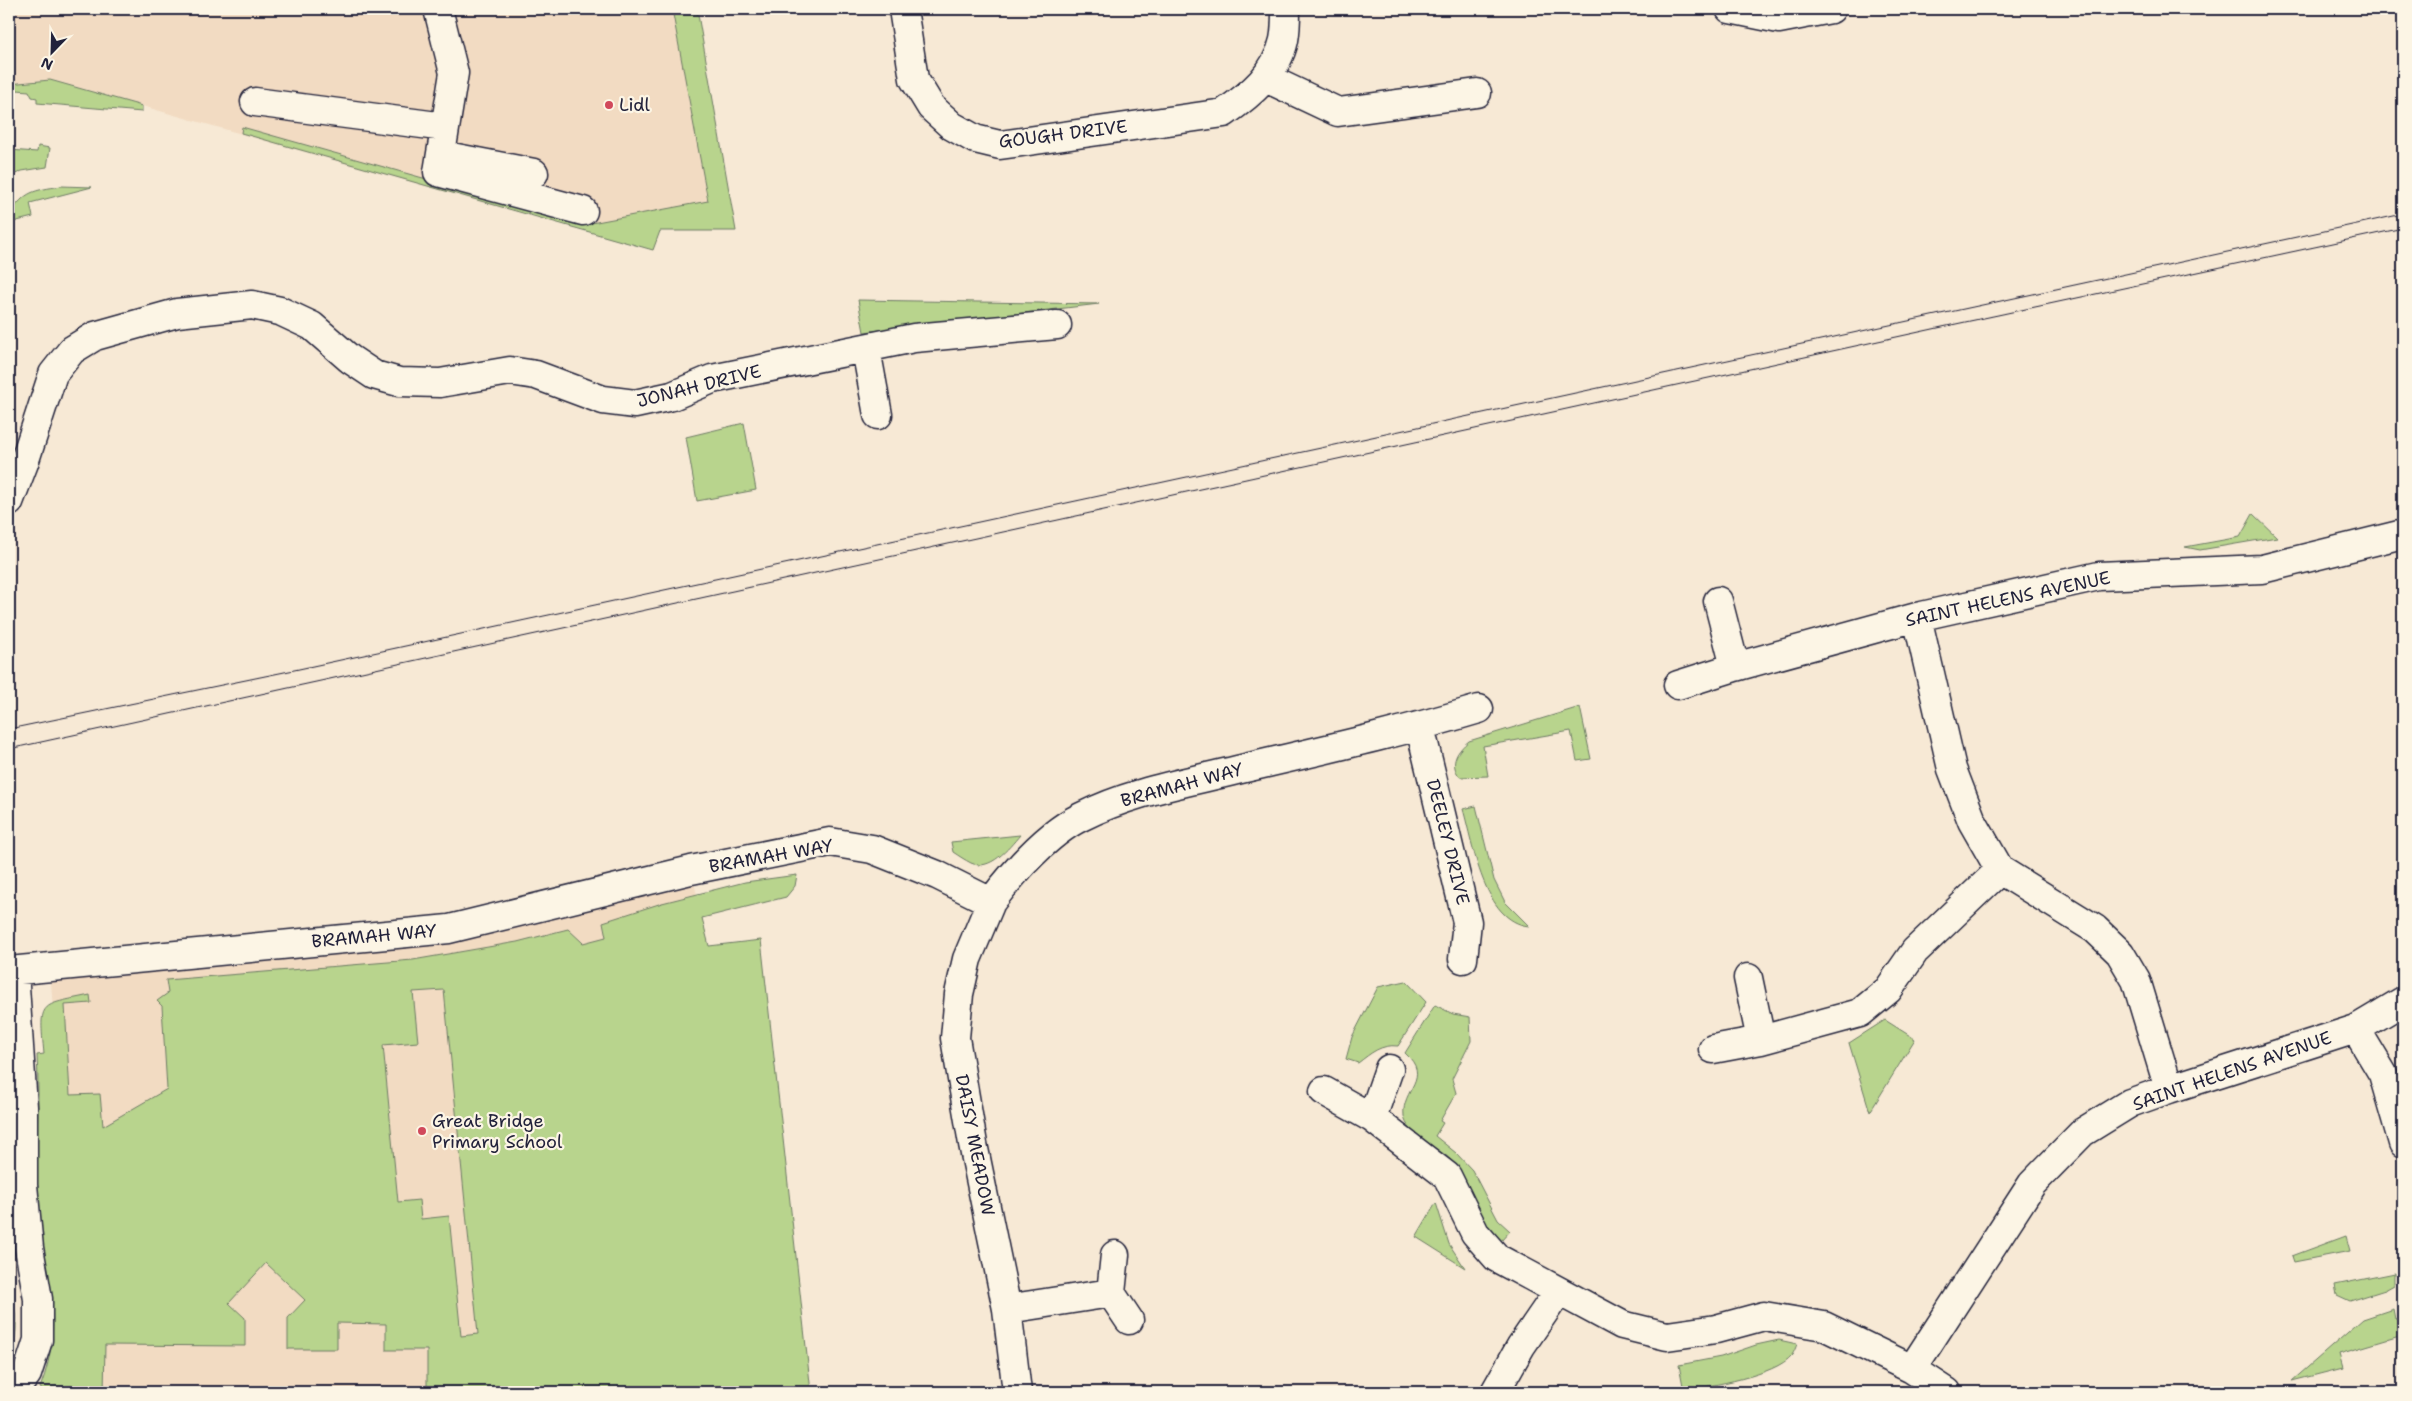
<svg xmlns="http://www.w3.org/2000/svg" width="2412" height="1401" font-family="'Shantell Sans',sans-serif">
  <style>
    .built { fill: #f2dbc2 }
    .green { fill: #b8d48d; stroke: #6d7b64; fill-rule: evenodd }
    .lines { fill: none; stroke-linecap: round; stroke-linejoin: round }
    .minor-casing { stroke: #22223b; stroke-width: 31 }
    .minor { stroke: #fcf5e5; stroke-width: 28 }
    .tram { stroke: #22223b; stroke-width: 1 }
    .poi-dot { fill: #d1495b; stroke: #fcf5e5; stroke-width: 2 }
    .labels { text-anchor: middle; stroke-width: 4.5; stroke-linejoin: round; paint-order: stroke }
    .poi-label { font-size: 18px; fill: #22223b; stroke: #fcf5e5; text-anchor: start }
    .street-label { font-size: 18px; fill: #22223b; stroke: #fcf5e5 }
  </style>
  <rect width="100%" height="100%" fill="#f7e9d5"/>
  <filter id="ink" filterUnits="userSpaceOnUse"><feTurbulence type="fractalNoise" baseFrequency=".02" numOctaves="2"/><feDisplacementMap in="SourceGraphic" scale="10" xChannelSelector="R" yChannelSelector="G"/><feConvolveMatrix kernelMatrix="1 2 1 2 8 2 1 2 1" color-interpolation-filters="sRGB"/></filter>
  <g filter="url(#ink)">
    <path class="built" d="M9,9H697L736,231H660L653,250L50,80L9,84Z
      M691,870L709,946L761,940L811,1392H77L75,1327L50,967L449,929Z"/>
    <path class="green" d="M672,9H697L736,231H660L653,250L241,133L242,127L586,224L708,201Z
      M50,80L142,106V112L37,103V98L32,97L29,91L17,90L14,95L9,94V84Z
      M38,146L50,148L47,167L22,171L9,177V150L37,152Z
      M61,186L92,187L30,203L33,217L9,223V215C26,190 33,191 61,186Z
      M858,300L1099,304L864,332Z
      M744,423L756,490L697,501L686,437Z
      M2253,514L2277,537L2200,550L2185,547L2240,537Z
      M1580,707L1591,759L1577,761L1571,731L1483,746L1488,776L1460,777C1448,763 1458,750 1469,741Z
      M1476,806L1494,880L1505,902L1529,926C1484,922 1473,844 1463,809Z
      M1020,835C1009,848 990,872 971,863C965,860 959,856 953,852L951,842Z
      M797,875L795,886L786,897L702,918L709,946L761,940L811,1392H427V1350H386V1324L337,1323V1349H288V1318L305,1300L266,1263L229,1303L245,1318V1346L105,1345L104,1392H47L40,1388C69,1313 40,1272 37,1200C35,1151 40,1104 37,1055L44,1054C39,1000 39,1006 90,995L91,1003L65,1005L70,1095L100,1094L103,1126L167,1089L162,1006L157,1001L168,993L166,980L413,960L517,942L568,929L583,943L606,937L603,922L662,903L745,882ZM444,990L478,1334L461,1336L449,1216L421,1219L419,1200L398,1202L383,1045L418,1042L413,992Z
      M1406,981L1426,1002L1398,1046C1381,1044 1371,1053 1358,1063L1346,1059L1352,1037L1378,987Z
      M1435,1005L1453,1014L1470,1017L1471,1041L1452,1079L1456,1093L1440,1121L1443,1123L1435,1136L1456,1153L1472,1170L1498,1220L1510,1231L1501,1241C1496,1236 1490,1230 1486,1224C1473,1202 1469,1179 1451,1160C1439,1148 1406,1134 1404,1116C1401,1089 1433,1078 1405,1053Z
      M1885,1020L1915,1039L1870,1112L1849,1043Z
      M1436,1203L1449,1244L1465,1268L1416,1237Z
      M2346,1236L2350,1251L2294,1262L2292,1256Z
      M2394,1273V1285L2385,1290L2350,1301L2337,1295L2335,1285Z
      M13,1303C18,1322 17,1338 9,1356V1310Z
      M2393,1309L2395,1319L2403,1317V1335L2339,1354L2343,1368L2292,1381L2363,1319Z
      M1779,1340L1797,1344C1796,1347 1794,1352 1792,1355C1775,1376 1711,1385 1684,1391L1679,1365L1721,1357L1756,1345Z"/>
    <g class="lines">
      <g class="minor-casing">
        <path id="minor" d="M438,9L454,73L438,172L583,211
          M903,9L914,79L931,107L952,126L975,139L1000,145L1224,113C1250,95 1277,73 1284,40C1286,30 1286,19 1286,9
          M1730,9L1779,19L1831,9
          M1266,78L1338,112L1477,93
          M255,102L445,127
          M441,155L534,173
          M866,349L878,415
          M9,502L24,463L53,374L72,350L95,336L177,313L252,305L280,311L312,326L350,359L374,375L399,382L440,383L510,371L536,375L603,400L635,404L672,396L712,379L914,338L1057,325
          M1718,601L1735,667
          M1917,617L1952,769L1972,821L2000,870L2095,929L2120,953L2136,980L2169,1089
          M1678,685L1735,667L1917,617L2099,576L2262,569L2403,534
          M1420,727L1467,922L1463,959
          M991,902L967,959L959,994L955,1038L973,1144L1007,1309L1017,1392
          M9,971L449,929L691,870L830,842L872,849L937,875L991,902C1013,873 1048,833 1081,817C1130,792 1184,783 1237,770C1318,751 1399,733 1479,709
          M1748,978L1761,1040
          M2356,1029L2383,1074L2403,1143
          M1713,1049L1761,1040L1860,1013L1888,990L1915,951L2000,870
          M1389,1069L1372,1118L1447,1176L1475,1233L1497,1258L1622,1325L1667,1336L1716,1329L1764,1316L1824,1326L1912,1369L1947,1392
          M1324,1091L1372,1118
          M1111,1293L1115,1255
          M1007,1309L1111,1293L1129,1320
          M1912,1369L2032,1184L2083,1132L2130,1103L2169,1089L2356,1029L2403,1001
          M13,1392L27,1374L38,1340V1299L29,1248L23,1185V1107L14,971
          M1495,1392L1521,1346L1558,1292"/>
      </g>
      <use href="#minor" class="minor"/>
      <path class="tram" d="M9,729L299,669L2403,214
        M9,749L1956,324L2403,228"/>
    </g>
  </g>
  <g class="poi-dot">
    <circle cx="609" cy="105" r="5"/>
    <circle cx="422" cy="1131" r="5"/>
  </g>
  <g class="labels">
    <g class="poi-label">
      <text x="619" y="111">Lidl</text>
      <text x="432" y="1127">Great Bridge<tspan x="432" dy="21">Primary School</tspan></text>
    </g>
    <g class="street-label">
      <text transform="translate(1063 134) rotate(-7)" y="6">GOUGH DRIVE</text>
      <text transform="translate(699 386) rotate(-14)" y="6">JONAH DRIVE</text>
      <text transform="translate(2008 599) rotate(-12)" y="6">SAINT HELENS AVENUE</text>
      <text transform="translate(1182 785) rotate(-15)" y="6">BRAMAH WAY</text>
      <text transform="translate(1448 842) rotate(76)" y="6">DEELEY DRIVE</text>
      <text transform="translate(771 856) rotate(-10)" y="6">BRAMAH WAY</text>
      <text transform="translate(374 936) rotate(-5)" y="6">BRAMAH WAY</text>
      <text transform="translate(2232 1071) rotate(-19)" y="6">SAINT HELENS AVENUE</text>
      <text transform="translate(975 1145) rotate(79)" y="6">DAISY MEADOW</text>
    </g>
  </g>
  <rect width="2412" height="1401" fill="none" stroke="#fcf5e5" stroke-width="30"/>
  <rect x="15" y="15" width="2382" height="1371" fill="none" stroke="#22223b" stroke-width="2" filter="url(#ink)"/>
  <g transform="translate(52 52) rotate(203)" stroke="#fcf5e5" stroke-width="4" paint-order="stroke">
  <path d="M0-4L9 19L0 12L-9 19Z" fill="#22223b"/>
  <text y="-8" font-size="14" font-weight="bold" text-anchor="middle" fill="#22223b">N</text>
  </g>
</svg>
